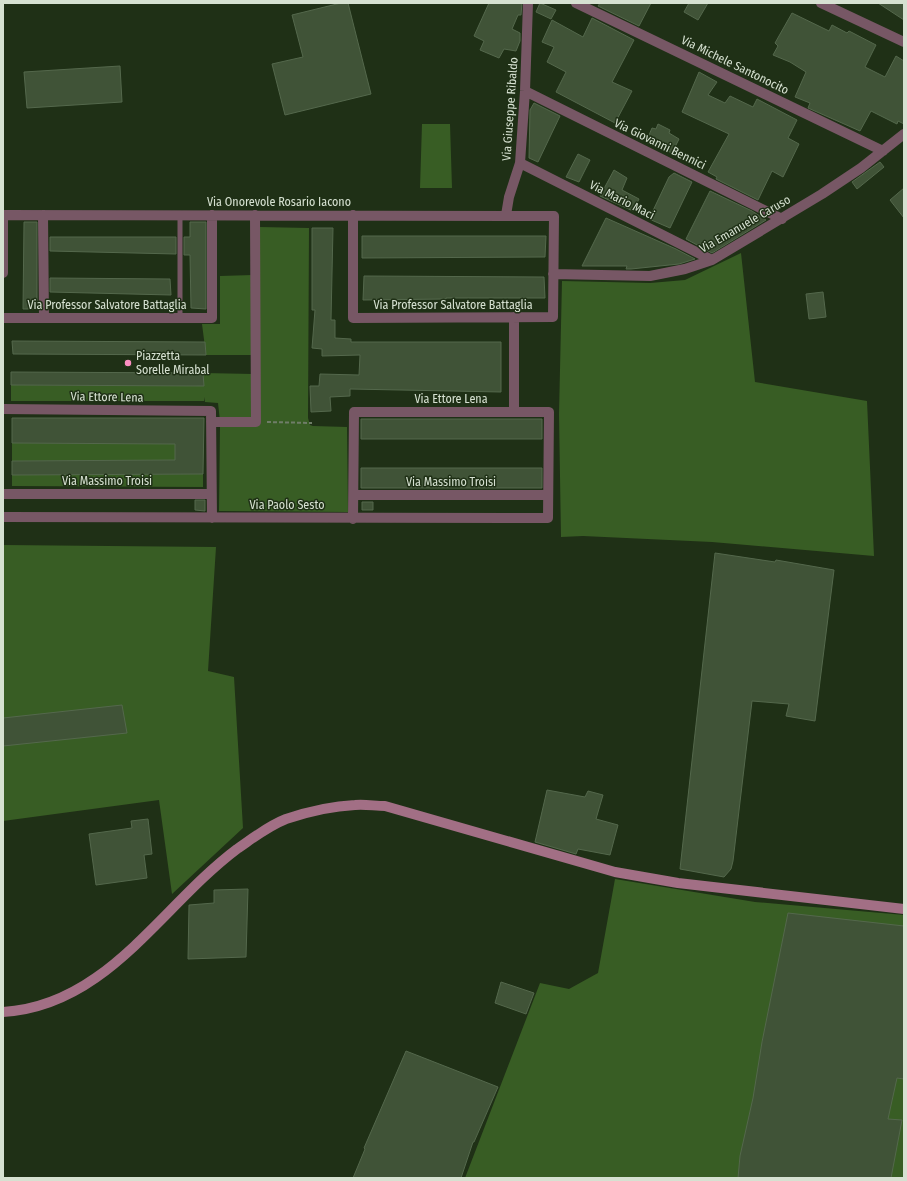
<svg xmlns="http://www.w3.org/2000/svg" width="907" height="1181" font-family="'Fira Sans Condensed',sans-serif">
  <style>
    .green { fill: #385d24 }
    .building { fill: #405337; stroke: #54684c }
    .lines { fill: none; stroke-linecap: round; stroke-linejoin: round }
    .path { stroke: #6f7d68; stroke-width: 2; stroke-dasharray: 4 2; stroke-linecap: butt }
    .lane { stroke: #775765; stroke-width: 5 }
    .street { stroke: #775765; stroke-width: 10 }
    .secondary { stroke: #a26f85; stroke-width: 10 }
    .poi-dot { fill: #fc8fc2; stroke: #1f3016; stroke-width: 1.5 }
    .labels { text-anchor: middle; stroke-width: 3; stroke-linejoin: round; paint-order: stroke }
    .street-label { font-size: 12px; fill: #d6e1d1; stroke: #1f3016 }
    .poi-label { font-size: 12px; fill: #d6e1d1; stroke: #1f3016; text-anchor: start }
  </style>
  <rect width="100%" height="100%" fill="#1f3016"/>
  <path class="green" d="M422,124H450L452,188H420Z
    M259,227L309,228L308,418L310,425L313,426L347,427L348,512L219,511L220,427L256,424Z
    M741,253L755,382L867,401L874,556L712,542L583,536L561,537L559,414L562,281L650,283L685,280Z
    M253,275V355H206L202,324H220V276Z
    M203,373L253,374V420L220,421L218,403L205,402L204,397V401H11V385L204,386Z
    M12,443L204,444L203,460L12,461Z
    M203,474V487L12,486V475Z
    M3,545L216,547L208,671L234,677L243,828L172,894L159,800L3,821Z
    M615,879L755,902L904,915V1178H465L540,983L569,989L598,973Z"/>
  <path class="building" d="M341,3H348L371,94L285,115L272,64L303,57L292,15Z
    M489,3H522L521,15H518L512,29L520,33V41L516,51L504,49L499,58L480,50L484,41L474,36Z
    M540,3L556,10L551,19L536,12Z
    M600,3H651L639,26L598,6Z
    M689,3H708L698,20L684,12Z
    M878,3H904V20Z
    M792,13L829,31L832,25L847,33L849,31L876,45L865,67L885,77L896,56L904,61V124L898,121L897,124L871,111L860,131L808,108L810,103L795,97L806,72L790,62L773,55L778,46L775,43Z
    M592,18L634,40L612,82L632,91L615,123L556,92L566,72L547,62L554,47L542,42L552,20L583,37Z
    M120,66L122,102L27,108L24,72Z
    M699,72L717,82L708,95L725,103L730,96L753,107L757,99L797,120L788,138L799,144L783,177L772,171L758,200L716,179L717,177L708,172L729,134L682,112Z
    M534,103L560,116L538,162L529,158L530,110Z
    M658,124L670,130L669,133L679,139L672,153L646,142L652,128L656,129Z
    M578,154L590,160L579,182L566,177Z
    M880,162L884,167L857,189L852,182Z
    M614,170L627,178L622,190L639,199L633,211L600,196Z
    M674,173L692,182L670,228L649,219L669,177Z
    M904,188V218L890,200Z
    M710,191L752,211L766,220L712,253L686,239Z
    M606,218L676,249L695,259L679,264L631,269H626L627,266H582Z
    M24,222H37V309H23Z
    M190,222H206V309L191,308L190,255H184V237H190Z
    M312,228H333L331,320H335V338L351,339V342H501V392L350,389V396L330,397L331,411L311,412L310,386H319L320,374L359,375L360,355L322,356V349L312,348L315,310H312Z
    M362,236H546L545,257L362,258Z
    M50,237H176V254L50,251Z
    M364,276L544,277L545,298H446V299L363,300Z
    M50,278L170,279L171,295L50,292Z
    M823,292L826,317L809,319L806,294Z
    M12,341L205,342L206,355L13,354Z
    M11,372L203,373L204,386L11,385Z
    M12,418H204L203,474L12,475V461L175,460V444L12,443Z
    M361,419H542V439H361Z
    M361,468H542V488H361Z
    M195,500H205V511L195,510Z
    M362,502H373V510H362Z
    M715,553L775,562L776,560L834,570L815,721L786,716L789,704L752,701L733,861L731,869L724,877L680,869Z
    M122,705L127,733L3,746V718Z
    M547,790L585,797L588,791L603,795L596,819L618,825L610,855L578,849L576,854L535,842Z
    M148,819L152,854L144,855L147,878L96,885L89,834L132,828L131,821Z
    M248,889L246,957L188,959L189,905L214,903V890Z
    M788,913L904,926V1079L897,1078L888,1119L902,1120L891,1178H738L740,1156L753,1098L762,1042Z
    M501,982L534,993L526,1014L495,1003Z
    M406,1051L498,1087L474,1142H473L461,1178H353L365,1149L364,1148Z"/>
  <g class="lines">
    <path class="path" d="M267,422L312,423"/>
    <path class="lane" d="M180,318V215"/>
    <path class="street" d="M576,3L883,151
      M821,3L904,42
      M525,91L782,219
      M520,163L712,260
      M43,215L44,318
      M506,215L509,197L520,163L525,91L528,3
      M3,273V215L554,216L553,317L353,318V215
      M553,274L650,276L685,269L712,260L822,194L861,168L904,134
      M3,318H212V215
      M3,409L211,411L212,518
      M514,412V317
      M211,422H256L255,215
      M3,494H211
      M354,495H548
      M3,517L548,518L549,412H354L353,519"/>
    <path class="secondary" d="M3,1012C107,1006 161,906 237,849C253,838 268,826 286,819C307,812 333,806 355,805C365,804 375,806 385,806L615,872L678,883L904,909"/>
  </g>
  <circle class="poi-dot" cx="128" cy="363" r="4"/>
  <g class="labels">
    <g class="street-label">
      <text transform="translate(735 65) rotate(26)" y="4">Via Michele Santonocito</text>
      <text transform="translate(510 109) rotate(-86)" y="4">Via Giuseppe Ribaldo</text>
      <text transform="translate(660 144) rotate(26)" y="4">Via Giovanni Bennici</text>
      <text transform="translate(622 200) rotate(27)" y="4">Via Mario Maci</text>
      <text x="279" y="206">Via Onorevole Rosario Iacono</text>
      <text transform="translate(745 224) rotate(-30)" y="4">Via Emanuele Caruso</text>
      <text x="107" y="309">Via Professor Salvatore Battaglia</text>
      <text x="453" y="309">Via Professor Salvatore Battaglia</text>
      <text transform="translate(107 397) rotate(1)" y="4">Via Ettore Lena</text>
      <text x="451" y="403">Via Ettore Lena</text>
      <text x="107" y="485">Via Massimo Troisi</text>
      <text x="451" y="486">Via Massimo Troisi</text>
      <text x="287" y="509">Via Paolo Sesto</text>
    </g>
    <g class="poi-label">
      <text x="136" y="360">Piazzetta<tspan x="136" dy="14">Sorelle Mirabal</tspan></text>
    </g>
  </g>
  <rect width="907" height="1181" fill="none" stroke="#d6e1d1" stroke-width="8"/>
</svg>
